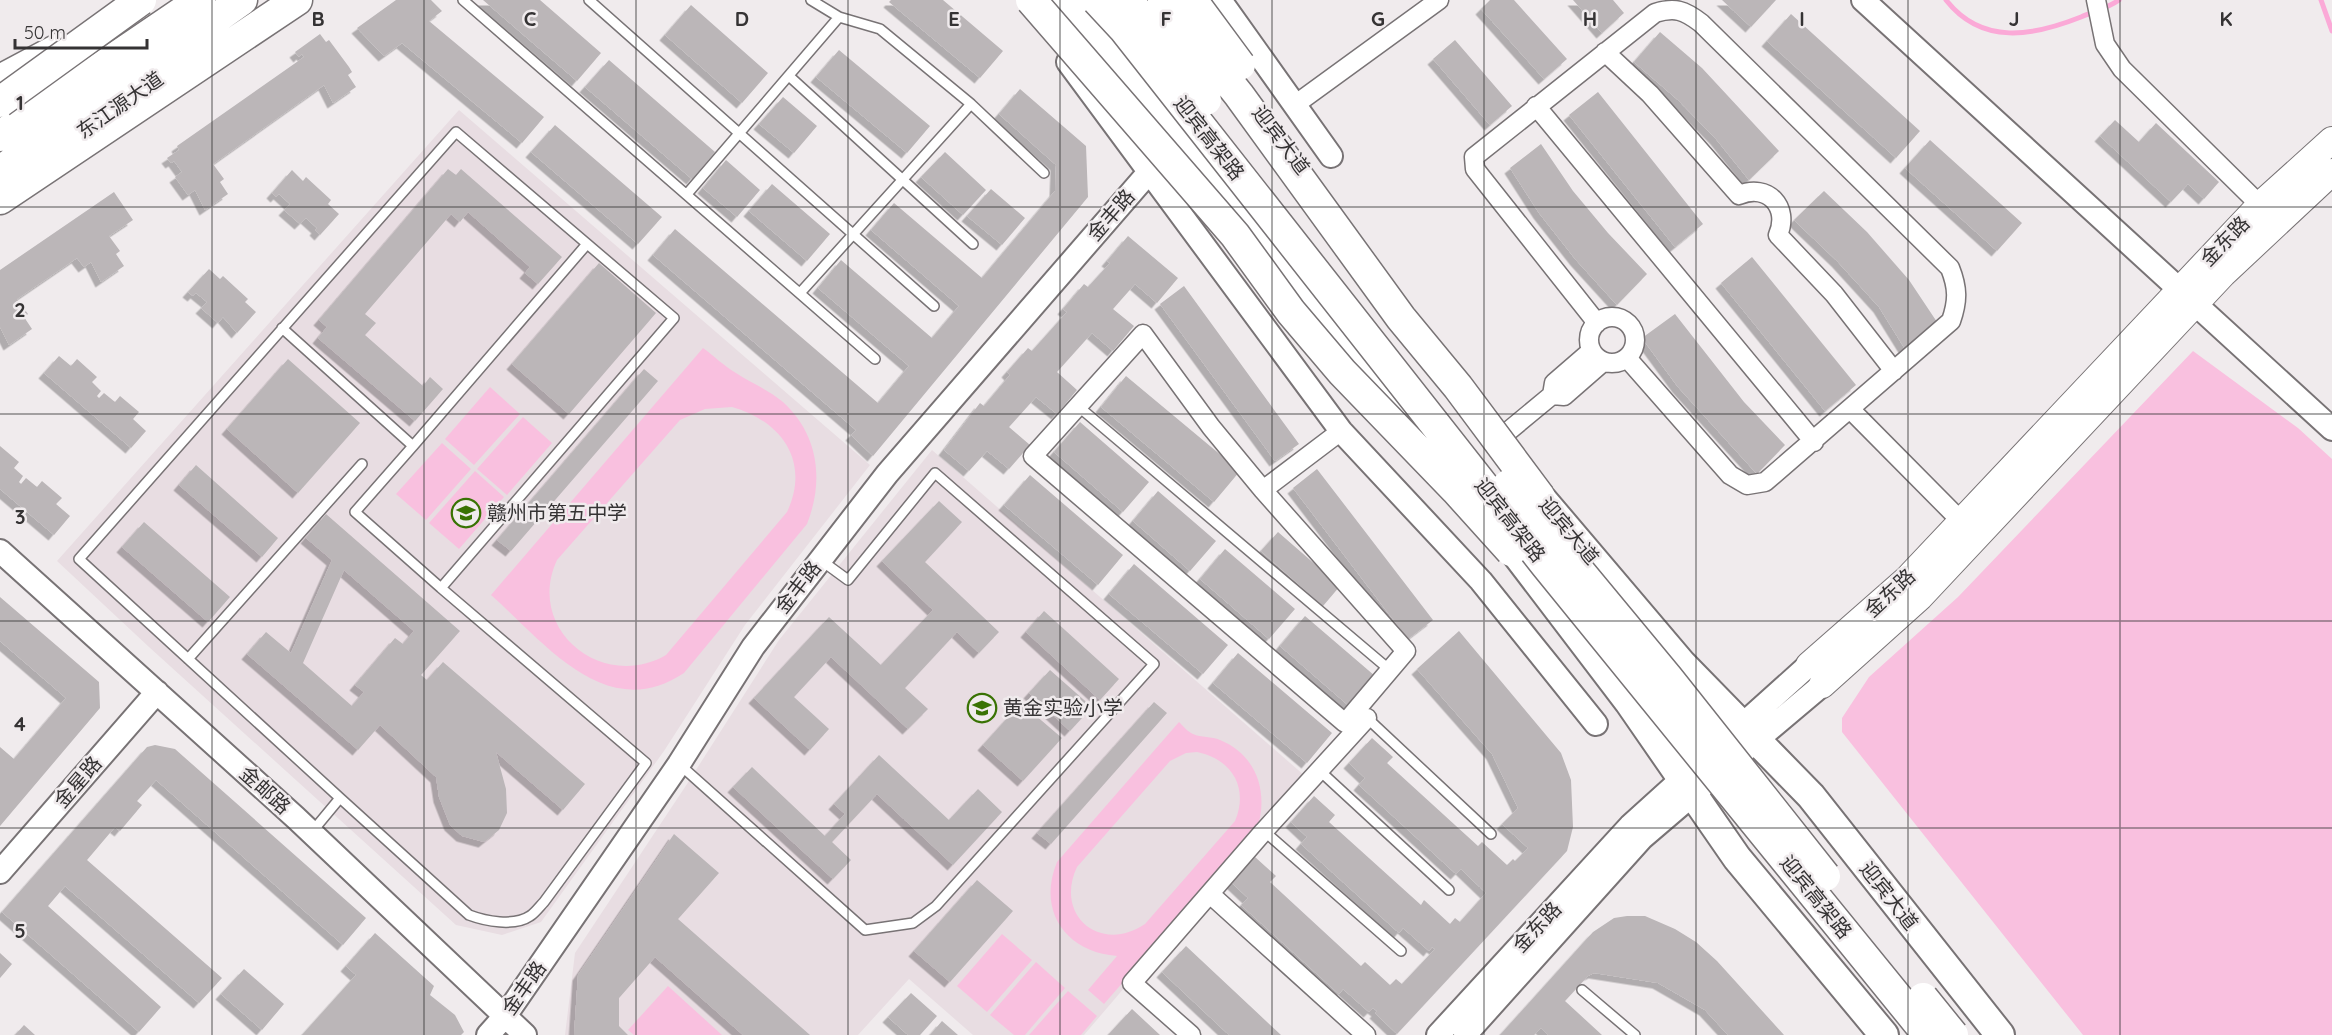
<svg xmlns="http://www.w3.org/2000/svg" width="2332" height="1035" font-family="Quicksand,'Noto Sans SC',sans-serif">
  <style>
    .built { fill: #e8dde2 }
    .green { fill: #f9c0df; fill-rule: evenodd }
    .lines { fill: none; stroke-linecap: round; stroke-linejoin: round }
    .stream { stroke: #fba9d7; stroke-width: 5 }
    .building { fill: #bbb6b8; fill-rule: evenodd; filter: url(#shadow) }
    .service-casing { stroke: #787375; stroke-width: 12 }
    .minor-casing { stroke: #787375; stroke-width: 21 }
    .tertiary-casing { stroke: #787375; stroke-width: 26 }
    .secondary-casing { stroke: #787375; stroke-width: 28 }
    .primary-casing { stroke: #787375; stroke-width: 32 }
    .trunk-casing { stroke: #787375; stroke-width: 33 }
    .service { stroke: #fff; stroke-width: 9 }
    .minor { stroke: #fff; stroke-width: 18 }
    .tertiary { stroke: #fff; stroke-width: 22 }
    .secondary { stroke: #fff; stroke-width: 26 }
    .primary { stroke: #fff; stroke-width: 28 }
    .trunk { stroke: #fff; stroke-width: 30 }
    .trunk-bridge-casing { stroke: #787375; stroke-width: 33; stroke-linecap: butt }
    .trunk-bridge { stroke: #fff; stroke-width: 30 }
    .grid { fill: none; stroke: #353334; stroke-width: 1.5; stroke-opacity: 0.55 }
    .labels { text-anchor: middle; stroke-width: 5; stroke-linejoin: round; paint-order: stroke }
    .street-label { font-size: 20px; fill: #353334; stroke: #f0ebed }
    .poi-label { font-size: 20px; fill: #353334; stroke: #f0ebed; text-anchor: start }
    .grid-label { font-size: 20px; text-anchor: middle; font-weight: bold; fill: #353334; stroke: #f0ebed; stroke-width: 5; stroke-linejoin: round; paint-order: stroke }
  </style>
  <defs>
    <filter id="shadow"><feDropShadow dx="-5.5" dy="5.5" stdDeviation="0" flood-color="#0004"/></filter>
  </defs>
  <rect width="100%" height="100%" fill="#f0ebed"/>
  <path class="built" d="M459,110L870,465L745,625L664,751L541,922L502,935L456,925L149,647L57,561Z
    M932,450L1305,776L1084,1035H973L909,979L858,1035H565L575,953L687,784L779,640Z"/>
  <path class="green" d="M703,348C714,356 724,366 736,373C751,383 769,390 783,402C819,435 824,481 807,524L684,673C606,725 545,643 491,595ZM732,407C781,421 811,461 787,512L666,655C602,692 525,629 557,560L680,420L705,409Z
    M2193,351L2298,428L2332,459V1035H2083L1842,732V718L1869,677L1958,597Z
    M490,387L520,414L474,465L445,439Z
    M523,417L552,443L507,495L477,469Z
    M442,443L471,469L426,520L396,494Z
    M475,471L504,497L459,549L429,523Z
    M1179,722C1183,726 1188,732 1193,734C1201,738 1212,736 1220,740C1257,755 1269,793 1257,829L1104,1004L1088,990L1117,956C1065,952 1037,910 1057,862ZM1197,752C1232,759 1249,788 1235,821L1145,924C1101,954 1054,916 1077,867L1170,761L1186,753Z
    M1002,934L1032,960L987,1012L957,986Z
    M1036,962L1065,988L1025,1035H1014L990,1015Z
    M668,986L722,1035H634L628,1030Z
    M1068,991L1097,1016L1081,1035H1029Z"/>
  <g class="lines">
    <path class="stream" d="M1946,0C1982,46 2033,36 2081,17C2093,12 2108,8 2119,0
      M2321,0L2332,31"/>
  </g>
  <path class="building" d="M396,0H431L442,11L429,21L544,117L522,143L402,43L384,56L357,28Z
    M483,0H540L601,53L577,81Z
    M891,0H943L1003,51L980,78L889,2Z
    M1490,0H1514L1567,59L1544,79L1481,9Z
    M1573,0H1613L1624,13L1602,33Z
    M1722,0H1776L1751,27Z
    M691,5L768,73L742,103L665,35Z
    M1791,14L1920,131L1896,158L1767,41Z
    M1660,32L1702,68L1779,151L1749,180L1716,139L1678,100L1634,62Z
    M320,34L326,42L329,40L349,67L352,72L348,75L356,87L333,103L324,85L213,164L224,179L220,182L228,194L205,210L195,190L188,195L175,177L182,172L174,161L171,163L167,158L179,150L177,146L304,57L302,54L299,57L295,52Z
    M1455,40L1512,106L1490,125L1433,59Z
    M839,50L930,126L907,153L816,77Z
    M609,60L715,152L692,179L585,87Z
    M1020,89L1086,146L1088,197L873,456L851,435L856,430L653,255L675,229L878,403L909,366L818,288L841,260L932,338L959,306L871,230L894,203L982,278L1055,191L1056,165L999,114Z
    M1598,92L1703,224L1675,247L1569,115Z
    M783,97L817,126L794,153L759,124Z
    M2115,120L2139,142L2156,123L2219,182L2204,199L2188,184L2171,202L2100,136Z
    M555,125L662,217L638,244L531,152Z
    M1930,140L2022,223L1997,251L1905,168Z
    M1541,144L1573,191L1608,233L1647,274L1617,305L1576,260L1539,213L1510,168Z
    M945,152L986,190L963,215L921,177Z
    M726,160L760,190L737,217L703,188Z
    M448,169L456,175L461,169L562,257L538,284L525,273L530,267L468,212L460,222L451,214L365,314L376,323L365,335L423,386L430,377L443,389L415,421L318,338L327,327L319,320Z
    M292,170L303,181L306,177L331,200L328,204L339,214L320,235L315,230L317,228L306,218L300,224L284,210L290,204L279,194L276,197L272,193Z
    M772,184L830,234L807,261L749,211Z
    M991,189L1025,218L1002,245L967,216Z
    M1824,191L1867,232L1909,280L1937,322L1905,349L1879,307L1837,261L1794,220Z
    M114,192L133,220L109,236L120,251L116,254L124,266L101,282L91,262L84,267L77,258L17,299L28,314L24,317L32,329L9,345L0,327V270Z
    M1128,236L1178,278L1157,303L1135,284L1113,309L1134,326L1113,351L1092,333L1057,372L1077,390L1057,414L1036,397L1009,427L1030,445L1009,469L987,451L969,471L944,450L980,403L984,406L1010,375L1007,372L1028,348L1032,351L1067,312L1063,309L1084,284L1088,287L1110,263L1107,261Z
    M1752,257L1856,385L1825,411L1721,283Z
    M599,263L656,313L569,414L512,364Z
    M209,269L220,279L223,276L248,299L245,302L256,312L237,333L223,317L218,323L201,308L207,302L196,293L193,296L188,292Z
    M1184,286L1299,444L1275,461L1160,304Z
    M1675,314L1744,402L1785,445L1757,474L1678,387L1642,338Z
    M59,356L71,366L77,359L97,377L92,382L101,391L97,396L99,398L104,393L115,402L120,396L139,412L133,419L146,431L131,448L44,373Z
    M288,359L360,423L298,493L227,429Z
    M644,369L658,381L511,551L497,540Z
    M1126,376L1240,471L1214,502L1101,407Z
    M1080,422L1149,482L1123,512L1054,452Z
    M0,446L19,462L14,468L23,476L19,482L21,484L26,478L37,487L42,481L62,498L56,504L70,516L54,535L0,489Z
    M196,465L278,538L262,557L179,485Z
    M1317,469L1433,620L1408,639L1293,488Z
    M1030,475L1123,555L1098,585L1004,505Z
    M1158,491L1216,541L1190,571L1133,521Z
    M939,501L962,522L925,562L999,632L979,653L957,632L905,688L928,709L908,729L831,657L794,697L829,729L810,750L754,698L829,617L881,665L933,610L882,561Z
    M326,514L460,631L421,675L427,680L443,662L585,784L563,810L496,752L506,789L507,813L499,830L484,842L462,836L450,825L439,797L436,777L380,725L358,750L247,654L266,632L291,653L332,560L306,538ZM344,570L414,631L403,644L395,638L355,685L364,692L352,706L303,663Z
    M144,522L230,597L208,622L122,547Z
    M1278,532L1340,586L1323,606L1261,551Z
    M1225,549L1295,609L1269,639L1200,579Z
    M1134,564L1228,645L1203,674L1109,594Z
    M0,597L99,682L100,708L0,826V747L14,759L66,698L0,641Z
    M1044,611L1119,679L1100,700L1026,632Z
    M1305,616L1375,676L1349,706L1280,646Z
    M1459,631L1561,753L1571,780L1573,827L1567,851L1397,1034L1375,1013L1377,1011L1373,1008L1369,1012L1343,989L1339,994L1241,905L1248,898L1231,882L1255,857L1276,876L1270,882L1361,966L1365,962L1390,985L1396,979L1402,984L1435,949L1432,947L1429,951L1403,928L1399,933L1301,844L1307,837L1291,822L1314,796L1335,815L1329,822L1421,905L1424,900L1450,924L1455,918L1460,922L1486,893L1461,869L1456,874L1359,785L1365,778L1349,763L1372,738L1393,757L1387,763L1478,846L1482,842L1507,865L1513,859L1515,861L1528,848L1502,824L1518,808L1492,754L1417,669Z
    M1238,653L1332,733L1307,763L1213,683Z
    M1050,670L1092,707L1070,731L1029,693Z
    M1154,702L1167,713L1051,844L1037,833Z
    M1021,703L1062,738L1023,781L983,745Z
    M155,745L175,749L366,918L343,945L156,780L137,801L142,805L120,831L115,827L87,860L222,978L199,1003L65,886L48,906L161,1007L139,1032L2,912L147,747Z
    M879,755L949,820L978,789L1002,812L953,865L877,794L832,842L851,860L833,879L733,787L752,767L825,836L845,814L834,804Z
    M674,834L719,873L678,919L810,1035H743L655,957L619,998V1026L628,1035H574L578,975Z
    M977,880L1013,911L950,982L914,951Z
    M1627,916H1645L1675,929L1696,942L1717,961L1784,1035H1728L1705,1010L1658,983L1594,973L1588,976L1565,1001L1602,1035H1548L1541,1028L1534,1035H1500L1593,932L1614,918Z
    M375,933L434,986L430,995L455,1015L464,1032L461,1035H302L356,975L346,966Z
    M1186,946L1281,1035H1229L1162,972Z
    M0,953L12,964L0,978Z
    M244,969L284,1004L262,1030L221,994Z
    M911,993L937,1016L920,1035H908L888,1017Z
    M1132,1009L1160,1035H1108Z
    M942,1021L958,1035H930Z
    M24,1025L35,1035H15Z"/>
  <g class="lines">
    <g class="service-casing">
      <path id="service" d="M463,0L875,359
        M589,0L934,306
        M811,0L839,17L880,29L971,104L1044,173
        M789,76L973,244
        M687,194L839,17
        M800,293L971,104
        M282,328L413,446L587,244
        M1079,407L1391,671
        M413,446L355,512L441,588
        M188,659L362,464
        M1367,718L1491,834
        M679,764L865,930L913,923L936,906L1154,664L935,473L848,580L822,561
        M1320,771L1449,890
        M1264,831L1401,951
        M311,833L340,798L79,559L456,132L674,318L441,588L646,763L544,902C540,906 535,913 530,916C514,927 485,921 469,915L340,798
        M1582,990L1635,1035"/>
    </g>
    <g class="minor-casing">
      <path id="minor" d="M2096,0L2105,44L2122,69L2260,205
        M1605,52L1650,94L1739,195C1768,183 1790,207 1778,235L1834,294L1894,371
        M1296,104L1439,0
        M1536,106L1814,442
        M1589 340a23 23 0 1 1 46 0a23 23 0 1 1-46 0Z
        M1597,323L1475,169L1474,157L1655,13C1675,7 1684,10 1701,23L1950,268C1958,288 1958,301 1951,321L1765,482L1747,485L1730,475L1627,358
        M1143,334L1211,427L1263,490L1406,651L1345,723L1033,456Z
        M1552,395L1554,383L1591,351
        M1850,409L1961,521
        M1494,443L1552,395L1564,396L1603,362
        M1263,490L1341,431
        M1210,894L1366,1035
        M1191,1035L1132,983L1264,831L1367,718"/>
    </g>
    <g class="tertiary-casing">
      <path id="tertiary" d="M1220,0L1331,156
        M1863,0L2332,429
        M1068,62L1341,431L1481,581L1596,724
        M0,551L296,818L525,1035
        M1730,736L1809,665
        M1745,750L1822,685
        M0,872L157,692
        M488,1035L505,1016L679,764L753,647L887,474L1150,171
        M1438,1035L1630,826L1694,768
        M1465,1035L1642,838L1704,785"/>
    </g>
    <g class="secondary-casing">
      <path id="secondary" d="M1809,665L1907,579L2260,205L2332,140
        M1822,685L1920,597L2223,274L2332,172"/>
    </g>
    <g class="primary-casing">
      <path id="primary" d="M1066,0L1219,194L1423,438
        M1524,478L1682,664L1811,796L2000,1035
        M1498,530L1629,702L1737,858L1884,1035"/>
    </g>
    <g class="trunk-casing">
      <path id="trunk" d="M0,80L60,48
        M0,136L200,0
        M0,171L242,0
        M0,199L297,0"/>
    </g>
    <use href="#service" class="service"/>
    <use href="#minor" class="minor"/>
    <use href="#tertiary" class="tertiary"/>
    <use href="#secondary" class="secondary"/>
    <use href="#primary" class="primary"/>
    <use href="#trunk" class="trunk"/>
    <g class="trunk-bridge-casing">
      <path id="trunk-bridge" d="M1031,0L1235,235L1291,312L1342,372L1456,490L1511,551
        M1097,0L1124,29L1545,564L1928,1035
        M1128,0L1206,100
        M1163,0L1239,95L1401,318L1458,387L1540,497
        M1192,0L1240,65
        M0,102L141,0
        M1508,485L1668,678L1825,876
        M1923,998L1953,1035"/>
    </g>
    <use href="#trunk-bridge" class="trunk-bridge"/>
  </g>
  <path class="grid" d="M212,0V1035M424,0V1035M636,0V1035M848,0V1035M1060,0V1035M1272,0V1035M1484,0V1035M1696,0V1035M1908,0V1035M2120,0V1035M0,207H2332M0,414H2332M0,621H2332M0,828H2332"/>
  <defs>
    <g id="school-ring" transform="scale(1.5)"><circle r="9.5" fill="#f0ebed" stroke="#397304" stroke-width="1.5"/><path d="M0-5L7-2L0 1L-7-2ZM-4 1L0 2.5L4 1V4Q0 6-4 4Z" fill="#397304"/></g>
  </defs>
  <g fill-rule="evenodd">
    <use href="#school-ring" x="466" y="513"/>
    <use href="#school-ring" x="982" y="708"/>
  </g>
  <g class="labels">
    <g class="street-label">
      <text transform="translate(120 105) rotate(-35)" y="7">东江源大道</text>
      <text transform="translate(1209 138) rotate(52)" y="7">迎宾高架路</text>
      <text transform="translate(1281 140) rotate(53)" y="7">迎宾大道</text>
      <text transform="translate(1111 215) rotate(-49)" y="7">金丰路</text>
      <text transform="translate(2225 241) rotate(-46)" y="7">金东路</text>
      <text transform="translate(1510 520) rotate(52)" y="7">迎宾高架路</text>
      <text transform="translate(1569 531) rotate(50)" y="7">迎宾大道</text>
      <text transform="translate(798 587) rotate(-52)" y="7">金丰路</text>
      <text transform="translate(1890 593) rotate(-43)" y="7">金东路</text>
      <text transform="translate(78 782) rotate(-49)" y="7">金星路</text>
      <text transform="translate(265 790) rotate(42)" y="7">金邮路</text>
      <text transform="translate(1889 896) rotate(52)" y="7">迎宾大道</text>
      <text transform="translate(1816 897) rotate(51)" y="7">迎宾高架路</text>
      <text transform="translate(1537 927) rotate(-47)" y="7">金东路</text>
      <text transform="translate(524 988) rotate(-55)" y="7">金丰路</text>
    </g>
    <g class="poi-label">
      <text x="487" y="520">赣州市第五中学</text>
      <text x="1003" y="715">黄金实验小学</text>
    </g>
  </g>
  <g class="grid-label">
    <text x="318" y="26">B</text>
    <text x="530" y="26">C</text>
    <text x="742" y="26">D</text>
    <text x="954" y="26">E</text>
    <text x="1166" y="26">F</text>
    <text x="1378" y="26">G</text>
    <text x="1590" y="26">H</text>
    <text x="1802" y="26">I</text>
    <text x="2014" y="26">J</text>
    <text x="2226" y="26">K</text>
    <text x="20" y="110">1</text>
    <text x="20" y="317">2</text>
    <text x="20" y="524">3</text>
    <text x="20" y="731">4</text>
    <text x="20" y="938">5</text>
  </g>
  <path d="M15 39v9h132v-9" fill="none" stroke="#353334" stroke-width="3"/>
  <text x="24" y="39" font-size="18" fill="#353334" stroke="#f0ebed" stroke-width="4.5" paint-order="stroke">50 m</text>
</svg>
